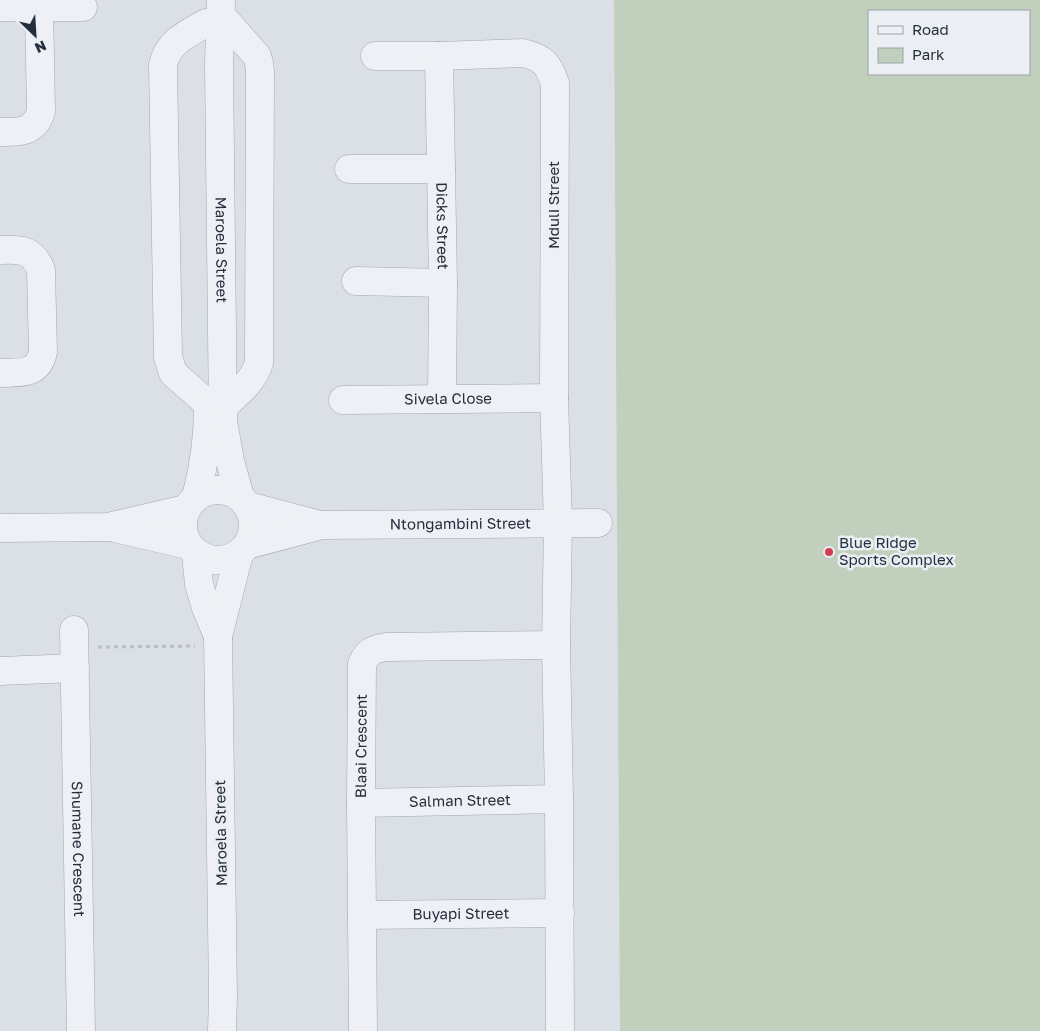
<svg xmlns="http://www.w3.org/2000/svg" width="1040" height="1031" font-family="'Golos Text',sans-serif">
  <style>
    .green { fill: #c1d0bc; fill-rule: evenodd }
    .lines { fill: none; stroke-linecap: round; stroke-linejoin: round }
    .minor-casing { stroke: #a1a7b0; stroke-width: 29 }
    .path { stroke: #babec5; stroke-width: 3; stroke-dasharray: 4 4; stroke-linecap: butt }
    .minor { stroke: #eef0f5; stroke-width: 28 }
    .poi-dot { fill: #d03c52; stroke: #ebeff4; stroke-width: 2 }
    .labels { text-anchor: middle; stroke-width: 5; stroke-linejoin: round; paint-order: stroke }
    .street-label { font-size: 15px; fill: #252e3c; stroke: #ebeff4 }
    .poi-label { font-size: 15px; fill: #252e3c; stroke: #ebeff4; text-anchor: start }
  </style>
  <rect width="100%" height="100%" fill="#dbe0e6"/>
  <path class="green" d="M614,0H1040V1031H620ZM869,11H1029V74H869Z"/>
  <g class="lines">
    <g class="minor-casing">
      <g id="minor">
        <path id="s1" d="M221,0L219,64L223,421L230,461L240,497"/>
        <path d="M0,7H39L41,111C35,133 19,132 0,132"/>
        <path d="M39,7H83"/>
        <path d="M220,14L257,56L259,63L260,72L259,363C253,382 237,394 223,407"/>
        <path d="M206,23C188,33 167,43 163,65L168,357L173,373L208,404"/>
        <path d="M375,56H439L523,53C544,58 548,64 555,83L554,398L558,523L556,645L559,799L560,1031"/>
        <path id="s2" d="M439,56L443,283L442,398"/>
        <path d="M349,169H441"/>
        <path d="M0,250C20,249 33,249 41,270L43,352C38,376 19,372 0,373"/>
        <path d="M356,281L443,283"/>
        <path id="s3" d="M343,400L554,398"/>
        <circle cx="218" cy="525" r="35"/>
        <path d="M196,497C204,467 208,437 208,407"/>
        <path d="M248,506L320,525"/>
        <path d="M0,528L108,527L186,509"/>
        <path d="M115,528L188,545"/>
        <path id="s4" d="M247,545L322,525L598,523"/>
        <path d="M196,554L199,584L206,608L218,636"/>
        <path id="s5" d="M74,630L81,1031"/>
        <path d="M0,671L75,668"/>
        <path id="s6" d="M361,803L559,799"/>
        <path id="s7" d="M362,915L560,913"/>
        <path d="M222,1031L223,996L218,636L239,554"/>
        <path id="s8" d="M363,1031L361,803L362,664C367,652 373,649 386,647L556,645"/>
      </g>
    </g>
    <path class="path" d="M98,647L195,646"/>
    <use href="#minor" class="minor"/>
  </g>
  <circle class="poi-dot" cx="829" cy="552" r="5"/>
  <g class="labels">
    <g class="street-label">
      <text transform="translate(554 205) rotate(-90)" y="5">Mduli Street</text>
      <text dy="5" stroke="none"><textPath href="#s2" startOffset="170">Dicks Street</textPath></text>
      <text dy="5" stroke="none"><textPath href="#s1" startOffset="250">Maroela Street</textPath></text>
      <text dy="5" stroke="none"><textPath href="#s3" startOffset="105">Sivela Close</textPath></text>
      <text dy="5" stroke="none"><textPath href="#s4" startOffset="216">Ntongambini Street</textPath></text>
      <text dy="5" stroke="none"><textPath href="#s8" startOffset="285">Blaai Crescent</textPath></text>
      <text dy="5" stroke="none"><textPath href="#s6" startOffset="99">Salman Street</textPath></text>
      <text transform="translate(221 833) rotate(-91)" y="5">Maroela Street</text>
      <text dy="5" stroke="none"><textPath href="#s5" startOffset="219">Shumane Crescent</textPath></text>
      <text dy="5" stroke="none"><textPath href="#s7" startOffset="99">Buyapi Street</textPath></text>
    </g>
    <g class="poi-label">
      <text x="839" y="548">Blue Ridge<tspan x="839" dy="17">Sports Complex</tspan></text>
    </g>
  </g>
  <rect x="868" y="10" width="162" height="65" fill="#ebeff4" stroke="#9ca2aa"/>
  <rect x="878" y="26" width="25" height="8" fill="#eef0f5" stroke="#9ca2aa"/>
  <text x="912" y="35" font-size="15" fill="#252e3c">Road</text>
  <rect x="878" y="48" width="25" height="15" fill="#c1d0bc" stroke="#9ca2aa"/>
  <text x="912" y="60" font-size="15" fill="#252e3c">Park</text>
  <g transform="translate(35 35) rotate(155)" stroke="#ebeff4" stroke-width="4" paint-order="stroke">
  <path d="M0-4L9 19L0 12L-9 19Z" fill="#252e3c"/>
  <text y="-8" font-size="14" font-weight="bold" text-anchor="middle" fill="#252e3c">N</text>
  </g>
</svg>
